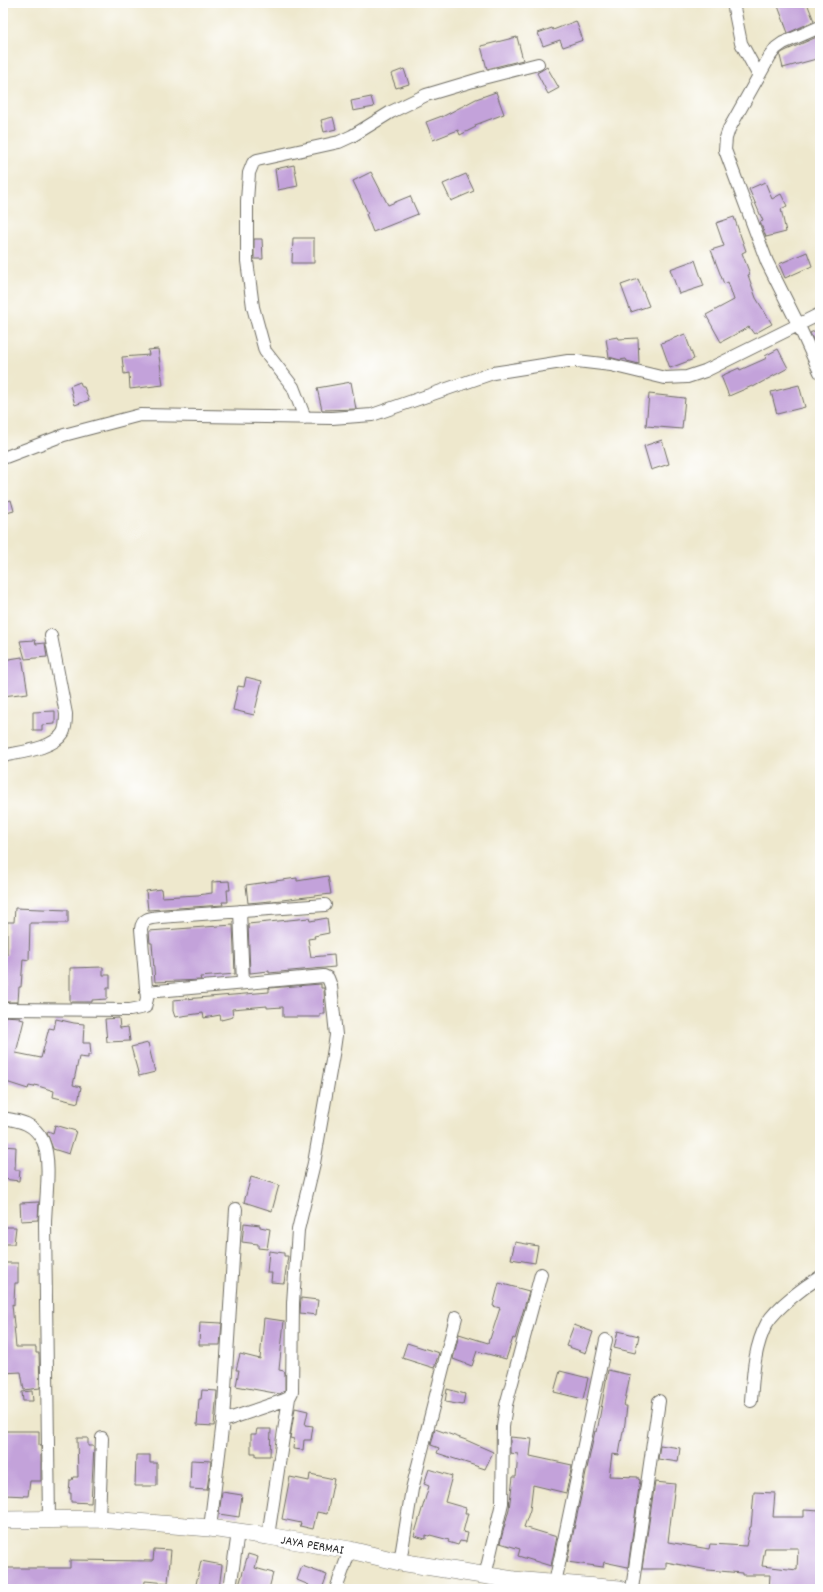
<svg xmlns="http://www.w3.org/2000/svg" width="823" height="1592" font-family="Dekko,sans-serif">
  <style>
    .building { fill: #c3a2da; fill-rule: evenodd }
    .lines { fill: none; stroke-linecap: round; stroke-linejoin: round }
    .street-casing { stroke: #6f6d64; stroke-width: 14 }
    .secondary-casing { stroke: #6f6d64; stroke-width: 18 }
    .street { stroke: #fff; stroke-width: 12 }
    .secondary { stroke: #fff; stroke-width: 17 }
    .labels { text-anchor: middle; stroke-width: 3; stroke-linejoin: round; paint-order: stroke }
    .street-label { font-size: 13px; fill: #2b2b2b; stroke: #fff }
  </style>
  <rect width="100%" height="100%" fill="#fff"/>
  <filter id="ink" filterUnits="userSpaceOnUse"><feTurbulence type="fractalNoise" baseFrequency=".025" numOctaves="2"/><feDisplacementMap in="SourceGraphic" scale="8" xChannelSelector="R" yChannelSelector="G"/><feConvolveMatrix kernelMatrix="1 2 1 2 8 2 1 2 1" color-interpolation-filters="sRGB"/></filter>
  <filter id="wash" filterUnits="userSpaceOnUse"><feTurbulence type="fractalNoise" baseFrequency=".012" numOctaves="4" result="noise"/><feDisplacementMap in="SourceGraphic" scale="16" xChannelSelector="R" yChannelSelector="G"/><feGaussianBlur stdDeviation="0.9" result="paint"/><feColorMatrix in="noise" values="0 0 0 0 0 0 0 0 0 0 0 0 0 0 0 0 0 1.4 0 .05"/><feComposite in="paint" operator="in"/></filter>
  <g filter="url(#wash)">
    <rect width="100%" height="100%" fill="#eee8cd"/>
    <g id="blocks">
      <path class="building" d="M785,3H807L814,21L788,33L778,6Z
        M576,21L583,40L563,47L560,40L543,46L538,33L552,28L553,30Z
        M819,36L820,58L783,68L780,56L781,53L787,50Z
        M517,37L523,60L487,69L481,46Z
        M547,67L559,88L548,94L537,73Z
        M404,69L409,84L396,88L391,74Z
        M496,92L504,114L475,125L476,127L460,135L458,130L433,140L426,122L442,116V117L476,99Z
        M371,97L374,107L353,111L351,101Z
        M333,117L336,129L324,132L321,120Z
        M294,165L298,186L278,190L275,169Z
        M371,172L388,205L410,196L418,214L373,232L366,214L368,213L353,181Z
        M466,174L474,191L451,201L443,184Z
        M765,182L772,199L781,194L787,206L781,209L786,232L766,237L760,222L763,221L749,189Z
        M734,217L746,251L742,253L750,274L748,275L756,298L772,324L754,334L749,327L721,342L706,315L734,300L728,282L724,284L711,250L724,246L716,223Z
        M293,238H314V263H292Z
        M254,239H262L263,259H254Z
        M807,252L812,266L785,278L779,264Z
        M695,260L704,286L679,294L670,269Z
        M638,279L649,306L631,312L621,285Z
        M820,328V354L810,333Z
        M685,334L694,359L670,368L661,343Z
        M618,337L619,339L638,338L639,364L627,361L626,359L620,360L609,357L606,339Z
        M158,349L163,385L130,389L129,373L124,374L122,357L149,355L148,350Z
        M778,349L788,368L753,387L752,386L729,396L721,376L739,368L740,370L767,358L765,356Z
        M80,382L82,387H84L89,400L75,405L70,386Z
        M351,382L356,409L322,410L317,388Z
        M799,385L805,407L777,414L771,392Z
        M649,394L685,398L682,429L646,426Z
        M662,440L669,464L651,470L644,446Z
        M11,500L14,511L3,514V503Z
        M35,640L36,644L45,643L47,657L25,659L20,641Z
        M22,657L28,693L3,696V660Z
        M246,677L262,681L254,715L233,710L238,686L244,687Z
        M55,711V724L42,725V730H33V712Z
        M328,876L331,894L282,900L248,903L246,885L297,878V881Z
        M229,881L230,890H227L228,902H222L223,905L148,910L146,891L161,889L162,897L198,895L212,893V882Z
        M15,908L68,910V923H30L29,960L23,959L21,987H19L18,1002H4L5,976H3V974L4,955H7V922H14Z
        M309,918L310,921L327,918L329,933L314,936L315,938L308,939L311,957L334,955L335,967L269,973V971L250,973L248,924Z
        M233,925L235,974L200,977L201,980L155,982L152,943H150L149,931Z
        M103,967V975H110V988H107V999L92,1000V1002H70V968Z
        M321,984V988H324L325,1014H320V1017H283V1007L267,1008V1006L232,1009L233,1017L221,1020L220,1015L204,1018L203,1013L175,1017L173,1011V1000L269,992V988Z
        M3,1016L20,1017L19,1019L24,1020L16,1053L41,1058L49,1028L54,1029L56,1019L74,1023L84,1024L83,1043H90L91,1055H88V1058L79,1057L73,1085L81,1087L78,1103L53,1097L54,1091L35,1085L34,1087L29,1086L28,1089L3,1081Z
        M119,1018L120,1028L128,1027L130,1041L107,1042L105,1019Z
        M148,1043L155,1072L139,1076L131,1047Z
        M55,1125L76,1131L69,1154L53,1149L47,1133L48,1131L53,1133Z
        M3,1146L16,1147L15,1170H20L19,1181L3,1179Z
        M251,1177L279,1185L272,1211L244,1202Z
        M39,1202L38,1220L21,1221L20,1203Z
        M244,1223L260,1225V1227L270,1229L267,1249L258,1248V1244L242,1242Z
        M3,1227H16L14,1244H3Z
        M515,1242L538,1246L535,1263L511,1259Z
        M269,1251L284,1253V1256H288L284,1283L271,1282L272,1273H267Z
        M3,1263H18V1283H15L14,1301V1305L12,1304L16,1347H36V1353H39L40,1388L24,1390L21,1372L3,1373Z
        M499,1283L529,1291L515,1339L513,1338L506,1359L477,1351L472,1366L453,1359L459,1334L488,1343L489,1339H490L500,1308L493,1306Z
        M301,1298L318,1300L316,1315L300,1313Z
        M264,1318L284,1321L279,1370L284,1371L285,1373V1390L280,1394L236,1386L239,1370H236L240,1354L260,1359Z
        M200,1322L222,1323L220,1345H199Z
        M574,1325L593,1332L586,1353L566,1346Z
        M618,1331L639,1336L635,1353L614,1348Z
        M407,1343L439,1353L434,1368L402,1358Z
        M608,1370L630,1375L624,1406H627L624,1431H623L619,1455L612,1454L609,1476L638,1477V1479L640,1480L628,1567L604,1562L603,1567L567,1562L595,1431L597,1432Z
        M560,1371L588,1378L583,1399L554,1392Z
        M447,1389L465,1394L463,1405L445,1402Z
        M202,1390L217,1391L214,1426L197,1425L199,1399H201Z
        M32,1391L33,1401H23L22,1392Z
        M295,1408L308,1411L305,1425L313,1426L311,1440H304L303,1450L293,1449L294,1439L290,1438Z
        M257,1429H271L270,1456H256V1453H251V1434H256Z
        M435,1429L466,1440L493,1452L485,1469L437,1453L439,1448L431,1445Z
        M3,1431H39V1446H41V1481H30L28,1496L4,1495V1492H3Z
        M510,1437L532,1439L530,1456L572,1465L566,1493L533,1485L530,1510L524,1527L557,1537L551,1566L518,1556L520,1549L500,1543L509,1509L513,1477H516L518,1454L510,1453Z
        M77,1438H88V1446H94L91,1503L71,1502V1493H69L70,1480H72L73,1477H78Z
        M660,1445L680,1448L678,1462L658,1459Z
        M136,1455H150V1463H157V1486H135Z
        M191,1460L211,1461L207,1490L190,1489Z
        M429,1469L452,1476L445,1502L466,1508L465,1513H468L463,1532L468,1533L466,1542L460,1541L458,1545L448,1542L449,1540L430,1535L429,1536L426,1535V1539L414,1536L429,1486L424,1484Z
        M310,1474L334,1479L327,1514L317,1512L313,1529L300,1526L301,1523L282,1519L290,1477L309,1481Z
        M655,1482L675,1484L668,1542L709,1549L710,1544L746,1546L750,1527H751L754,1492L775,1493L773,1517H804V1510L820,1511L818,1569H820V1589H769L770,1575H742V1573L708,1570L666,1562V1569H642ZM765,1548H798L797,1570L762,1566Z
        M222,1492L242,1495L239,1517L219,1514Z
        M154,1549L171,1550L168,1583L145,1581L144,1589H3V1568H70V1560L153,1561Z
        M248,1554L258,1557L255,1568L273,1573L269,1589H238Z
        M201,1561L222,1565L219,1589H195Z
        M302,1566L327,1575L322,1589H307L309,1585L297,1580Z"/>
    </g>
  </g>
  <g filter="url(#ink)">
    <use href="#blocks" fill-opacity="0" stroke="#6f6d64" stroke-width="1"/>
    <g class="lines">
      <g class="street-casing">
        <path id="street" d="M733,3L741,43L759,76
          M820,27L783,43L776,48L770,56L729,129L726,138L725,150L767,262L799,326L820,372
          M305,418L293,387L265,351L253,307L247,261V201L249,173L253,163L257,160L339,142L352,136L391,112L426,95L483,78L538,64
          M3,458L64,435L140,415L332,418L372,415L493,373L568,361H577L611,365L665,378L687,377L705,371L820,314
          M3,756C20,752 53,749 63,733C66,727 66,721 66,714L51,636
          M240,911L243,983
          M146,992L324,976L328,978L331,986L336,1035L334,1049L314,1163L298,1230L293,1303L292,1392L289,1398L282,1401L223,1421
          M3,1009L130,1010L145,1007L147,999L141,929C142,918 151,918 160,917L325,905
          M3,1118C21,1121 34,1123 43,1141C52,1162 45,1201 45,1225C46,1323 48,1421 49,1519
          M751,1401C753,1375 754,1347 767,1323C777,1307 804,1287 820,1277
          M99,1519L102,1438
          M210,1528L223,1421L236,1209
          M268,1536L289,1398
          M400,1562L412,1489L456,1317
          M485,1576L502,1503L503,1427L506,1405L541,1274
          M555,1583L606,1340
          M230,1589L238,1532
          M336,1589L350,1550
          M632,1589L659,1401"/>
      </g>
      <g class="secondary-casing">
        <g id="secondary">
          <path id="s1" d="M3,1520L99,1519L210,1528L268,1536L350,1550L400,1562L514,1580L620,1589"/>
        </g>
      </g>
      <use href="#street" class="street"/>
      <use href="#secondary" class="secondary"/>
    </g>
  </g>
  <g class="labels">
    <g class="street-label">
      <text dy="5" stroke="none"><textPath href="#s1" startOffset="311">JAYA PERMAI</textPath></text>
    </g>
  </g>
  <rect width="823" height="1592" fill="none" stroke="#fff" stroke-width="16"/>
</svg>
